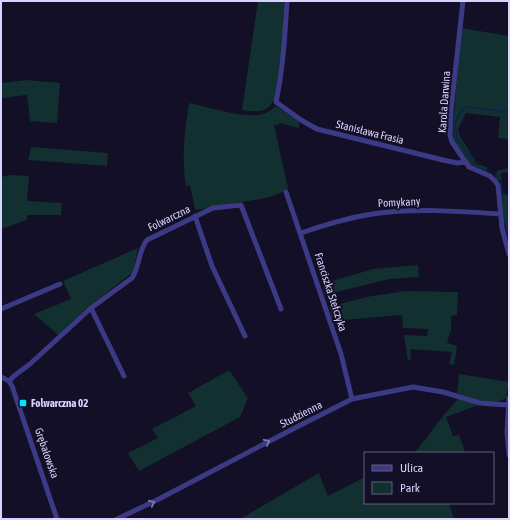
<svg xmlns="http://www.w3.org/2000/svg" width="510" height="520" font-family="'Asap Condensed',sans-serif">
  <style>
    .green { fill: #12302f }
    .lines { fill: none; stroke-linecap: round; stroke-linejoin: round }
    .stream { stroke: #0c2248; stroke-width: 1.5 }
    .street { stroke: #3d3a85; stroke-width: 5 }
    .oneway { stroke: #837fbc }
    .poi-dot { fill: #00e5ff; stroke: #130f26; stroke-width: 1.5 }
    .labels { text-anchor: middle; stroke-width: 4; stroke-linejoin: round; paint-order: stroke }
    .street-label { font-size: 11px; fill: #d9d4ff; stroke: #130f26 }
    .poi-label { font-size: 11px; font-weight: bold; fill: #d9d4ff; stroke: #130f26; text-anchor: start }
  </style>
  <rect width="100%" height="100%" fill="#130f26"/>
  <path class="green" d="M258,1H284L283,44L275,96C269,114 258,112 242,110Z
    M461,28L509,36V139L498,138L500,117L466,113L458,129L460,136L477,164L487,167V173L466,162V155L459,154L454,145L453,126Z
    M27,80L60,83L57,123L30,121L27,95L1,98V83Z
    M189,103C208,107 244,119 263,114C268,113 272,109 276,106L297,120L299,123V128L279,123L278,125H274L288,188C277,200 231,203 213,206C207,207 202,211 195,209L190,185L186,186C181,155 185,133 189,103Z
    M31,147L108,153L107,166L28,160Z
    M509,168V173L503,172L500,174L502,179L498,181L495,177L497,171Z
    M11,175L29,176L27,201L62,203L61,215H27V220L1,229V177Z
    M500,193L509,195V237L501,213Z
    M138,248L133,272L88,307L58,335L34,314L71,299L63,281Z
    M418,265L419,277L389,279L325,295L322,284L373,269Z
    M405,291L458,292L457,315L451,316V330L447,343L457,346L454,365L449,364L452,352L410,349L411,361L408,360L404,335L427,336L428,329L403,328L402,315L333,321L329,307L366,297Z
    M229,370L248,398L240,417L139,471L128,453L158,438L152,429L196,406L188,393Z
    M459,374L509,382L506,398C491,407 472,398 457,393Z
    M458,399L478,405L446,417L453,436L459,435L465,451L460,453H412L417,450L443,416Z
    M319,473L328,496L365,477V503H449L454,519H240Z"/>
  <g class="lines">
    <path class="stream" d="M488,171L479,168L474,163L457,138L455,124L459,114L465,107L509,112
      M495,173C505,181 502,197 502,208
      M504,219L509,241"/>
    <path class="street" d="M287,1C285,35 283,69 276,102L301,120L317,129L443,160L457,163L465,162
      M463,1L451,110L450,135L452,142L469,167L490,176L494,180L498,185L502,228L509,254
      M286,192L341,354L352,399
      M195,216L212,266L245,336
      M301,233C324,225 347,218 372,214C414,208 457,211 500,214
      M91,308L124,376
      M1,309L60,284
      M1,377L9,381L12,386L57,519
      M9,381L14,376L30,364L91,308L132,278C140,266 138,251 147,240L213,208L241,205L281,309
      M509,398L507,432L509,455
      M117,519L157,500L289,431L352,399L413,387L443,392L480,403L508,405"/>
  </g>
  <defs><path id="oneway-chevron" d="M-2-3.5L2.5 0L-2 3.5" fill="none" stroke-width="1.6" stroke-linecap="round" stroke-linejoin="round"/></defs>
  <g class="oneway">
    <use href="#oneway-chevron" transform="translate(267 442) rotate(-28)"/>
    <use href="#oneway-chevron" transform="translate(152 503) rotate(-25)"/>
  </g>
  <rect class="poi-dot" x="19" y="399" width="8" height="8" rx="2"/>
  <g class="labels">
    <g class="street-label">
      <text transform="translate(444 102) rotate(-86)" y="4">Karola Darwina</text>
      <text transform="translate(370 132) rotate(14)" y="4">Stanisława Frasia</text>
      <text transform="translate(399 202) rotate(-3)" y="4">Pomykany</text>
      <text transform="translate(169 218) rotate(-26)" y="4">Folwarczna</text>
      <text transform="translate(331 292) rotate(72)" y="4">Franciszka Stefczyka</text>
      <text transform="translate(301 414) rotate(-27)" y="4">Studzienna</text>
      <text transform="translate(47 453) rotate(71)" y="4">Grębałowska</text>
    </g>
    <g class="poi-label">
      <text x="31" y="407">Folwarczna 02</text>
    </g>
  </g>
  <rect width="510" height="520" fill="none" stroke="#d9d4ff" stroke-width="4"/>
  <rect x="364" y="452" width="130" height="52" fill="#130f26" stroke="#625e7d"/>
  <rect x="372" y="465" width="20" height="6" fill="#3d3a85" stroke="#625e7d"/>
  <text x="400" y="472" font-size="12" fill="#d9d4ff">Ulica</text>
  <rect x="372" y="482" width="20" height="12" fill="#12302f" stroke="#625e7d"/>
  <text x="400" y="492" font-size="12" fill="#d9d4ff">Park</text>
</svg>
